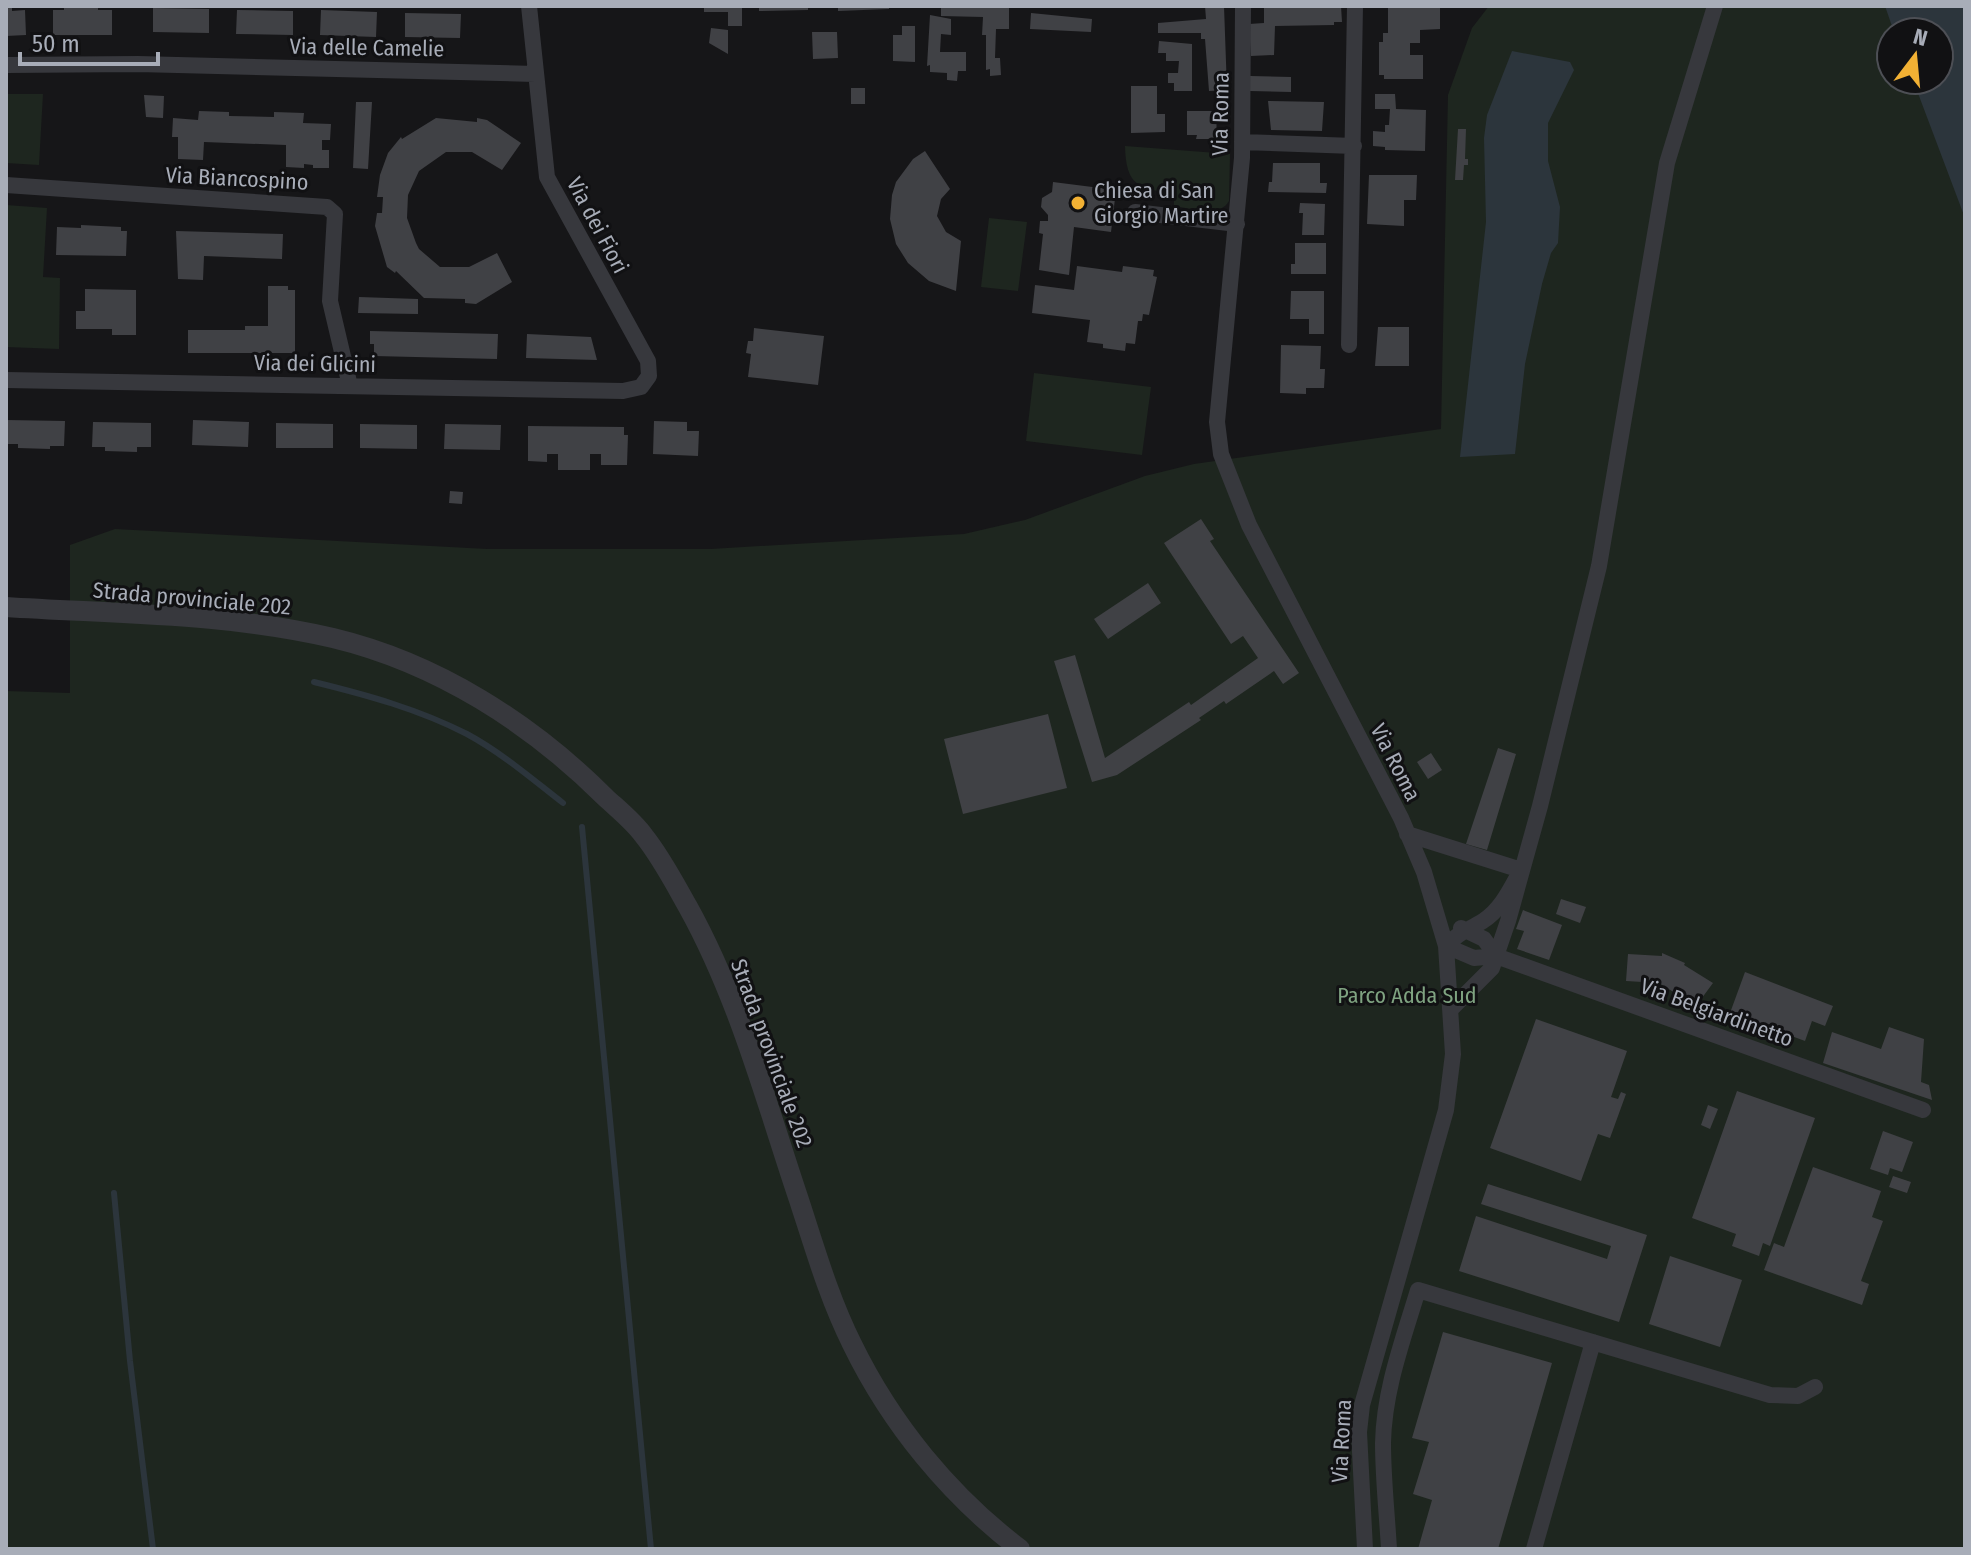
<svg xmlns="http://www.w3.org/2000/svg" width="1971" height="1555" font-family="'Fira Sans Condensed',sans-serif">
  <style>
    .green { fill: #1e261f; fill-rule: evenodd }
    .water { fill: #2c353c }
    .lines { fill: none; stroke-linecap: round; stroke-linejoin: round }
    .stream { stroke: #2c353c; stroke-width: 6 }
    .building { fill: #404145 }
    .minor { stroke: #37383d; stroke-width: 16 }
    .tertiary { stroke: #37383d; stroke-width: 20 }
    .poi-dot { fill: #f2b134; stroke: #111113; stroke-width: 3 }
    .labels { text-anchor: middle; stroke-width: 6; stroke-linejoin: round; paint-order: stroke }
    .street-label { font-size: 22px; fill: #a8adb8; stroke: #111113 }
    .poi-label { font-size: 22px; fill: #a8adb8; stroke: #111113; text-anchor: start }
    .park-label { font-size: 22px; fill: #7fa381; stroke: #111113 }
  </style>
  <rect width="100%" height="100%" fill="#161618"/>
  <path class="green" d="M1489,6H1965V1549H6V691L70,693V545L115,529L487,549H711L964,534L1025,520L1145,476L1194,464L1441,429L1448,95L1472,28ZM1891,32H1939V80H1891Z
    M6,94H43L39,165L6,163Z
    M1125,146L1230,154L1229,201C1220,218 1190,208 1174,206V194C1138,188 1126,186 1125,146Z
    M6,205L47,208L43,277L60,278L59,349L6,347Z
    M989,218L1027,222L1018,291L981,287Z
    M1034,373L1151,387L1142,455L1026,441Z"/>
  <path class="water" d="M1885,6H1965V218L1913,80H1939V32H1894Z
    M1512,51L1570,62L1574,70L1548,123V161L1560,207L1558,243L1551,253L1542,284L1525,364L1515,454L1460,457L1486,222L1484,138L1487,115Z"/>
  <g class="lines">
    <path class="stream" d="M314,682C367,695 418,709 467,734C502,753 532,779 563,803
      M582,827L651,1549
      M114,1193L130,1361L153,1549"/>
  </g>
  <path class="building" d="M64,6H98V10H112V35H53V10H64Z
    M704,6H742V26H728V12H704Z
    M759,6H808V10L759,11Z
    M838,6H889V9L838,11Z
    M941,6H1009V29H996L995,58H1000L1001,75L990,76V69L986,70V35H982L983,17L941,16Z
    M1205,6H1224L1227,90L1209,91L1205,39H1201V33H1158V23L1206,19Z
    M1264,6H1341L1342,22H1334V25L1275,26L1274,55L1251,56L1249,24L1264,23Z
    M1388,6H1440V29L1420,30V43H1410V55H1423V79H1384V75H1379V42H1383V33H1388Z
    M6,7H12V11L25,10L26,35L6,36Z
    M153,8L209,9V33L153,32Z
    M237,10L293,11V35L236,34Z
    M321,10L377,12L376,37L320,35Z
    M405,13L461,14L460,38L405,37Z
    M1031,13L1092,19L1091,32L1030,29Z
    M930,15L951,19V35L941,34L940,52H966V71H958L957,81L947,80V73L930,72V65L927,66Z
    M902,26H915V62L893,61V35H902Z
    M711,28L728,30V54L709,43Z
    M812,32H837L838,58L813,59Z
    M1159,41L1192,44V91H1174V83H1168V73H1178L1179,61H1166V53H1158Z
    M1250,76L1291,77V92L1250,91Z
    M1131,86H1157V114H1165V132L1131,133Z
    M851,88H865V104H851Z
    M1375,94H1395L1396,109L1426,110L1425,151L1385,150V147L1373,146V131L1385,132V125H1389L1390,109H1375Z
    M144,95L164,96L163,118L146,117Z
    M1268,101L1324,102L1322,131L1271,130Z
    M356,102H372L368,169L353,168Z
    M199,111L229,112V116L274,117V112L304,113L303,123L331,124L330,140H322V150H329V168H313V165L304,164V168L286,167V145L204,142L203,160L178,159V137H172L173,118L198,120Z
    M1187,111H1216L1217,139H1196L1197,135H1187Z
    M436,118L477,122V118L487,120L521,143L502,170L472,152H446L419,171L408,195L407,218L416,243L419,249L440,267H469L497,253L512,282L476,304L465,303V299L424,298L396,271L395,273L387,267L375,226L377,213H382L383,197H377L380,175L388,153L401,137L402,139Z
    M1458,129H1466L1465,159H1468V165H1464L1463,180H1455Z
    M925,151L950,189L941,199L937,216L946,232L961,241L956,291L929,281L908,263L896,244L890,219L892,195L896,182L913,159Z
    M1273,163H1320V183H1327L1326,193L1268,192L1269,182H1272Z
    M1369,175H1417L1416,200H1404V226L1367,224Z
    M1053,182L1116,190L1111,232L1074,227L1069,275L1039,270L1043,234L1039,233L1040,221H1048V215L1041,207L1042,198L1052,192Z
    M1300,203L1325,204L1324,235H1302L1303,213H1299Z
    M81,225L121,227V231H127L126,256L56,255L57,227L81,228Z
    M176,231L283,234L282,259L204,256L203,280L178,279Z
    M1295,243H1326V274H1291V264H1295Z
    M1077,266L1122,272L1123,266L1154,270L1153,276L1157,277L1149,315L1143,314L1142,321H1138L1135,344L1126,343L1125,351L1103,348V344L1087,342L1090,320L1032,313L1035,285L1074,290Z
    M268,286H288V290H295V353H188V330H245V326H268Z
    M85,289L136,290V335H112V329H76V311H85Z
    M1291,291H1324V334H1309V319H1290Z
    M359,297L418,299V314L358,313Z
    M1378,327H1409V366H1375Z
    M754,328L824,336L818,385L748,377L751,354L746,353L748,341H753Z
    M370,331L498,334L497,359L374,356V344H370Z
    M527,334L591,337L597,360L526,358Z
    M1281,345L1321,346L1320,369H1325L1324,388H1306V394L1280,393Z
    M6,420L65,421L64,446H50V449L18,448V444H6Z
    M193,420L249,422L248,447L192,445Z
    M654,421L687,422V431H699L698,456L653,454Z
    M93,422L151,423V447H137V452L105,451V447H92Z
    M276,423L333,424V448H276Z
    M360,424L417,425V449L360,448Z
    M445,424L501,425L500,450L444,449Z
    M528,426L624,427V435H628L627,465H601V454H590V470H558V454H547V462L528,461Z
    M450,491L463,492L462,504L449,503Z
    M1201,519L1214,539L1210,541L1299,673L1283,684L1274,671L1226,704L1224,701L1199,718L1201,720L1117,775L1092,782L1054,661L1075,655L1105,758L1189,702L1191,705L1258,658L1243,636L1231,644L1164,543Z
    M1148,583L1161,603L1108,639L1094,619Z
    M1048,714L1067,788L963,814L944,739Z
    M1498,748L1516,754L1487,850L1466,844Z
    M1431,753L1442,770L1428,779L1417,762Z
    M1561,899L1586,907L1580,923L1556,914Z
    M1523,910L1562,925L1549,960L1517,949L1524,931L1516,929Z
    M1662,953L1685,963L1684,965L1713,983L1696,1006L1659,983L1626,981L1628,954L1662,956Z
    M1745,972L1833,1006L1825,1026L1812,1021L1805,1041L1730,1013Z
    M1536,1019L1627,1051L1611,1097L1618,1099L1621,1092L1626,1094L1610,1138L1598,1134L1581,1181L1490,1148Z
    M1889,1027L1924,1039L1921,1082L1929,1085L1932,1100L1823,1063L1832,1032L1881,1049Z
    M1737,1091L1815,1118L1770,1246L1763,1243L1759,1256L1732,1246L1736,1234L1692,1218Z
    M1708,1105L1718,1109L1710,1129L1701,1125Z
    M1883,1131L1913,1142L1902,1172L1890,1168L1888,1175L1870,1169Z
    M1813,1167L1881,1191L1872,1217L1883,1221L1861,1281L1869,1284L1862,1305L1764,1270L1774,1243L1784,1247Z
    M1893,1176L1911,1182L1907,1193L1889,1187Z
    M1488,1184L1647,1235L1619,1322L1459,1271L1476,1216L1607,1259L1611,1246L1481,1204Z
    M1670,1256L1742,1280L1720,1347L1649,1324Z
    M1443,1332L1552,1363L1498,1549H1418L1432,1500L1413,1494L1429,1442L1412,1438Z"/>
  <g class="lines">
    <path class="minor" d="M1243,6L1242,158L1217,422L1221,454L1249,525L1401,818L1424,872L1446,946L1453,1054L1446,1110L1362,1405L1359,1432L1365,1549
      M6,65L138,64L535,74
      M1242,142L1354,146
      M6,185L327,207L335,214L330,301L350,386
      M1135,212L1237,224
      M1349,345L1355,6
      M6,380L623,391L641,387L649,376L648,361L547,177L529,6
      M1407,834L1521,870C1511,888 1501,910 1483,921C1469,930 1457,933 1446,946
      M1461,928L1484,939L1496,956
      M1446,946L1474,958L1496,956L1923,1110
      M1452,1008L1492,968L1508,921L1540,806L1599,566L1667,163L1715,6
      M1389,1549C1387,1514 1383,1478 1383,1443C1384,1390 1403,1340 1418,1290L1770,1395L1798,1396L1815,1387
      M1534,1549L1593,1342"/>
    <path class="tertiary" d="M6,607C114,614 227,613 333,638C437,663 531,723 606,798C619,810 634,822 644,836C661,857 675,884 688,907C739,999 766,1102 799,1200C815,1249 829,1298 852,1344C891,1424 949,1495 1020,1549"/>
  </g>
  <circle class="poi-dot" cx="1078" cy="203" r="8"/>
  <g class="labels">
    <g class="street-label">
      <text transform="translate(367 47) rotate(1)" y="8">Via delle Camelie</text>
      <text transform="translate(1220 114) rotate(-89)" y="8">Via Roma</text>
      <text transform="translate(237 178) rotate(3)" y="8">Via Biancospino</text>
      <text transform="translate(598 225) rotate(62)" y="8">Via dei Fiori</text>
      <text transform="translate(315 363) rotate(1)" y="8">Via dei Glicini</text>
      <text transform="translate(192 598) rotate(5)" y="8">Strada provinciale 202</text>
      <text transform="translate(1396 762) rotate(63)" y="8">Via Roma</text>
      <text transform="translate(1717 1012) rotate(20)" y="8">Via Belgiardinetto</text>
      <text transform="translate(772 1053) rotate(70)" y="8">Strada provinciale 202</text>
      <text transform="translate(1341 1441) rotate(-87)" y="8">Via Roma</text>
    </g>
    <g class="poi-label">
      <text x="1094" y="198">Chiesa di San<tspan x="1094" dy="25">Giorgio Martire</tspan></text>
    </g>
    <g class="park-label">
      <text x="1407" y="1003">Parco Adda Sud</text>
    </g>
  </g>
  <rect width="1971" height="1555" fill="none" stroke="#a8adb8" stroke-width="16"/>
  <g transform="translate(1915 56) rotate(16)"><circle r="38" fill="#111113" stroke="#4d4f55" stroke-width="2"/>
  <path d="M0-6L14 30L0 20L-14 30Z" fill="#f2b134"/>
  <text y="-12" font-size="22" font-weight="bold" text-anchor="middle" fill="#a8adb8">N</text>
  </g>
  <path d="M20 52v12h138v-12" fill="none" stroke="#a8adb8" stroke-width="4"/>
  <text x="32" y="52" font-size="24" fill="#a8adb8" stroke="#111113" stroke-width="6" paint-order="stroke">50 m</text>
</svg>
